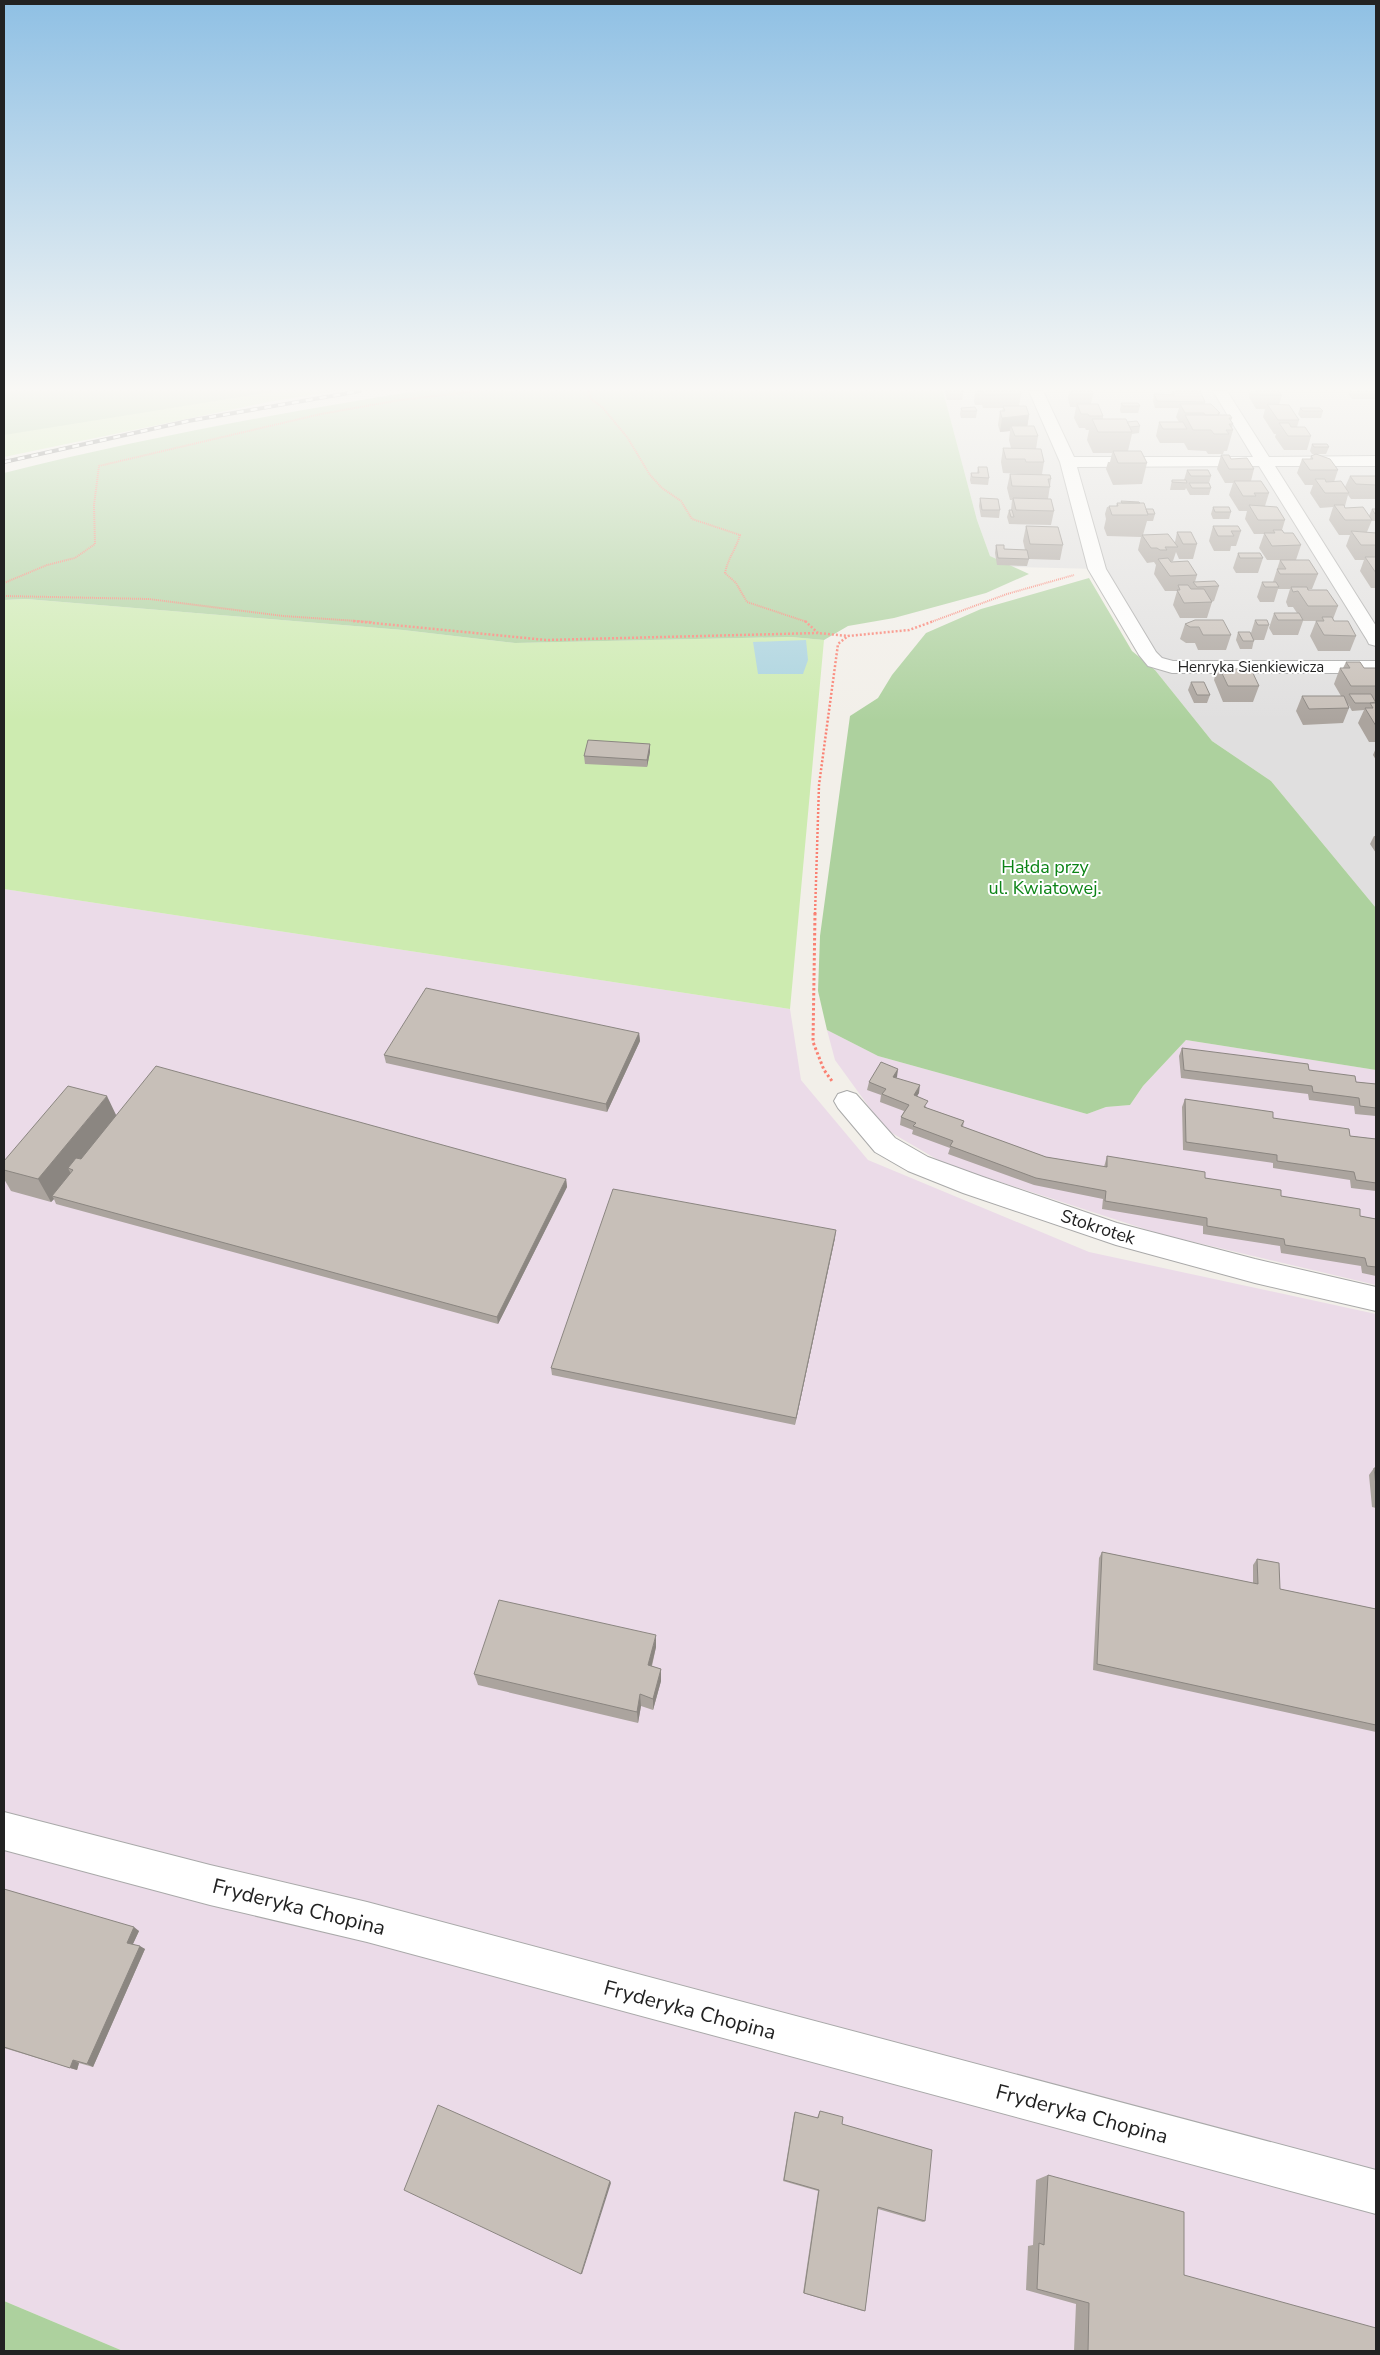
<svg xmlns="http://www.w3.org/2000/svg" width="1380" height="2355" font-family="'Nunito Sans',sans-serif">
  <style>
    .residential { fill: #e0dfdf }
    .industrial { fill: #ebdbe8 }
    .grass { fill: #cdebb0 }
    .forest { fill: #add19e }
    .water { fill: #aad3df }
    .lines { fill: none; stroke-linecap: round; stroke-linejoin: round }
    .minor-casing { stroke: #a9a9a9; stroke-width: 2 }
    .path-far2 { stroke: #fa8072; stroke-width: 2; stroke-dasharray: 1 1; stroke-linecap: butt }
    .path-far1 { stroke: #fa8072; stroke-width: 2.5; stroke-dasharray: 2 2; stroke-linecap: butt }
    .path { stroke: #fa8072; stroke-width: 3; stroke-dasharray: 2.5 2.5; stroke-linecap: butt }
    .minor { fill: #fff; fill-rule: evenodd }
    .rail-casing { stroke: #707070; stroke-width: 4 }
    .rail { stroke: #fff; stroke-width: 2.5; stroke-dasharray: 7; stroke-linecap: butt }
    .wall { fill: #aba49e }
    .shaded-wall { fill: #8b8681 }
    .building { fill: #c7bfb8; stroke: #8b8681 }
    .labels { text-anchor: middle; stroke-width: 4; stroke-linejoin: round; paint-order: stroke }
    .far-street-label { font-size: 15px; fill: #222; stroke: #fff }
    .park-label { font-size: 18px; fill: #0c8416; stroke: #fff }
    .street-label { font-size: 18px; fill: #222; stroke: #fff }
    .near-street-label { font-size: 21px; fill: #222; stroke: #fff }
  </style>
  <rect width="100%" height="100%" fill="#f2efe9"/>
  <path class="residential" d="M943,391H1376V908L1271,781L1212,741L1155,670L1106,567L1097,569L1012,567L990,556L977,520Z"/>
  <path class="industrial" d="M4,889L790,1009L801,1080L868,1160L1089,1252L1376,1314V2351H123L4,2301Z
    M827,1030L878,1056L1087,1114L1106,1107L1130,1105L1143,1086L1186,1040L1376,1070V1285L1160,1234L945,1164L885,1129L835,1060Z"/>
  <path class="grass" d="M278,391H336L268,402L4,457V435L19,431Z
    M26,599L403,630L515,643L791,637L824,640L790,1009L4,889V600Z"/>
  <path class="forest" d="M4,391H278L4,435Z
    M417,391H943L977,520L990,556L1029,574L986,593L894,618L848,626L824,640L791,637L515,643L403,630L26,599L4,600V473C140,439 278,413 417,391Z
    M1089,578L1132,651L1155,670L1212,741L1271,781L1376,908V1070L1186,1040L1143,1086L1130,1105L1106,1107L1087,1114L878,1056L827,1030L818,991L820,936L850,716L878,698L892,675L926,633L981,609Z
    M4,2301L123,2351H4Z"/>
  <path class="water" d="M806,640L808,660L803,674H758L753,642Z"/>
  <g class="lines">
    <g class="minor-casing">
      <path id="minor" d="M1029,391H1043L1074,457H1253L1213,391H1227L1269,457L1376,456V466H1275L1376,626V646L1369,644L1367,640L1259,466L1077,467L1106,569L1156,652L1162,658L1173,661H1376V673H1172L1148,666L1139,655L1088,569L1060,462Z
        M847,1091L856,1094L895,1138L928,1157L983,1177L1117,1223L1255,1259L1376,1287V1311L1255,1283L1116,1245L963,1193L908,1171L875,1152L838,1108L834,1101L838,1094Z
        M4,1812L210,1865L367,1902L1376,2170V2214L367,1942L210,1905L4,1850Z"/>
    </g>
    <path class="path-far2" d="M588,391L591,399L602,407L627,437L650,475L662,488L681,501L692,519L740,535C736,549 728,558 725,573L736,583L747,602L807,622
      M4,583L47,565L75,558L95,544L94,505L99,466L321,414L400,400L478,391
      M4,596L149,599L283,616L372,622
      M931,622L1007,594L1074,575"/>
    <path class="path-far1" d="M353,621L546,640L818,633L848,636
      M805,621L818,633
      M815,914L819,785L838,644L848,636L909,630L934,621"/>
    <path class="path" d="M815,913L813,1042L824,1070L832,1081"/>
    <use href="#minor" class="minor"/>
    <g class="rail-casing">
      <path id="rail" d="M4,462L188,421L360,391"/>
    </g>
    <use href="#rail" class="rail"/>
  </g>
  <path class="wall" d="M945,391H963V393L962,400H947L945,393Z
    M975,391H1020L1021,394L1019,406L1029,415L1027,426L1038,436L1036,449L1044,462L1042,474L1051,479L1048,499L1054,511L1051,525L1009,524L1007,517L1009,510H1011L1012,500H1010L1007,488L1010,474H1023L1003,473L1001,462L1003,448H1011L1009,440L1010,431L1000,432L998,425L1000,411H1002L1003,408H983L982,405H975L974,402Z
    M1069,391H1092L1093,394L1091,404L1103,416V419L1127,422L1140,426L1139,433L1132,434L1128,451L1147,463L1142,484L1113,485L1106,469L1108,462H1110L1112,453H1093L1087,440L1089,430H1086L1085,428H1079L1074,418L1076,407H1070L1068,398Z
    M1172,391H1200L1205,402V404L1220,413L1219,415L1232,418L1231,421L1233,424L1232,428L1233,430L1227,451H1224L1223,454H1208L1206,451L1188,450L1184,443H1160L1156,436L1159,422H1179L1176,417L1179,408H1155L1153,401L1154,394L1171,395Z
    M1250,391H1278L1282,395L1279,405L1299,420L1297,427L1311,436L1307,450H1284L1275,437L1276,434H1274L1263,417L1265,409H1256L1249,397Z
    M1350,391H1376V399H1352L1349,395Z
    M1121,403L1140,406L1138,413H1121L1120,410Z
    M961,408L977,411L976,418H961L960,414Z
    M1300,408L1323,411L1321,418H1301L1298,414Z
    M1312,444L1329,447L1326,454H1317L1338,470L1334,482L1345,487L1350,476H1376V499H1351L1348,495L1345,506V508L1369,516L1372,509H1376V521H1372V520L1367,532L1376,533V588H1371L1360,571L1364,560H1355L1346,546L1350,535H1339L1329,520L1333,507L1320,508L1310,493L1313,485H1305L1297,473L1302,459H1310L1311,456L1315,454H1312L1310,451Z
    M1221,455L1231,459L1254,469L1251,481L1269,493L1265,506L1285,520L1282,530L1284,533L1301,545L1296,560L1318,574L1312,589H1308L1338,606L1333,619L1334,621L1356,636L1350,651H1318L1310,636L1316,621H1303L1298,635H1273L1269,628L1274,613H1297L1293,607H1288L1286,602L1290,589H1278L1274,602H1260L1257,597L1262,582H1273L1280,560H1267L1259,548L1264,534H1254L1245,519L1247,511H1239L1229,495L1233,483H1225L1217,469Z
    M978,467L989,478L988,485L971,484L970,480L971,473H977Z
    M1187,470L1211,476L1209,483L1211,488L1209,495H1190L1186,488L1185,490H1170L1172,480H1184Z
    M980,498L1000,510L999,518L981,517L979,506Z
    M1121,501L1140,503L1146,509L1155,514L1153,521H1147L1143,535L1175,542L1177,532L1197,544L1193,559H1179L1176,552L1173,561L1170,562L1197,575L1195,582L1219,586L1214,601L1211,602H1212L1207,618H1180L1173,605L1177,591H1165L1154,574L1156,565L1154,562L1147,563L1138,550L1141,537L1107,536L1104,528L1106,519L1105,514L1107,507L1116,506L1117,503H1121Z
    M1213,507L1231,512L1229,519H1213L1211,514Z
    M1026,526L1063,545L1060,560L1029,559L1027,566L997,565L995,553L996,545L1004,549L1025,550L1023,541Z
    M1213,526L1241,531L1236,546H1231L1230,551H1214L1209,541Z
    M1238,553L1263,558L1258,573H1236L1233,568Z
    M1255,620L1269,625L1264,640H1254L1252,649H1240L1236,640L1238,632L1251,633Z
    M1185,624L1231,635L1226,650H1198L1195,643H1186L1180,639Z
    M1346,662L1364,668H1376V742H1369L1358,723L1364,710L1352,711L1348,704L1349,708L1343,723L1303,725L1296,711L1302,696H1341L1334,684L1340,668H1343Z
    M1218,665L1233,669L1259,686L1253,702H1223L1214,680Z
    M1191,682L1210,695L1207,703H1194L1188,690Z
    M650,744V752L647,767L585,764L584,756Z
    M1376,748V760L1373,755Z
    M1374,836H1376V853L1370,844Z
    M639,1033L640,1041L607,1112L386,1063L384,1055Z
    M1182,1048L1309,1070L1356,1082L1376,1084V1116L1355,1114L1354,1106L1309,1100L1308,1094L1181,1078L1179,1056Z
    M898,1069L896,1078L919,1093L917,1096L927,1108L964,1121L963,1127L1046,1157L1104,1167L1107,1156L1205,1178L1360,1216L1376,1219V1276L1362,1273L1361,1266L1281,1253L1280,1246L1203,1234V1226L1102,1209L1103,1199L1034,1185L948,1154L950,1148L912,1134L913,1130L900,1125L901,1117L904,1111L880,1102L881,1095L867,1090L869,1082Z
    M1185,1099L1273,1118L1350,1136L1376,1139V1191L1351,1188L1350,1180L1273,1168V1163L1183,1150L1182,1107Z
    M116,1116L566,1179L567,1187L498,1324L56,1204L54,1199L51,1202L11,1191L4,1179V1161Z
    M835,1238L795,1425L552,1375L551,1368Z
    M1374,1468H1376V1508L1372,1507L1369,1475Z
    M1102,1552L1253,1583V1565L1257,1559L1280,1589L1376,1609V1732L1093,1670L1099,1558Z
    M656,1647L652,1666L661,1669V1681L653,1710L641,1706L638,1723L478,1685L474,1674Z
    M4,1889L139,1931L133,1944L145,1949L93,2067L79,2063L77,2070L4,2048Z
    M820,2111L842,2124L925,2221L923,2222L878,2209L865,2311H863L803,2293L818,2191L783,2181L794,2114L795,2112L817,2118Z
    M1048,2175L1184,2275L1376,2351H1074L1076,2304L1026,2290L1028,2246L1033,2245L1036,2180Z"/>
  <path class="shaded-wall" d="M1029,415L1027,429L1011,426L1010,431L1000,432L1002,418Z
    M650,744V752L647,767V760Z
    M639,1033L640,1041L607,1112L606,1104Z
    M898,1069L897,1077L892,1085L893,1077Z
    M920,1085L919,1093L913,1103L914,1095Z
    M107,1096L118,1119L73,1170L68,1168L72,1176L52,1196L54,1199L51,1202L38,1179Z
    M566,1179L567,1187L498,1324L497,1317Z
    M836,1230L835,1238L795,1425L796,1418Z
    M656,1635V1647L649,1676L648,1665Z
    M661,1669V1681L653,1710V1699Z
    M640,1694L641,1706L638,1723L637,1712Z
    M134,1927L139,1931L132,1946L127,1943Z
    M140,1946L145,1949L93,2067L87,2064Z
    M73,2060L79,2063L77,2070L70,2068Z
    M610,2181L611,2183L582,2274H581Z"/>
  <path class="building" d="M947,391H963V393H948Z
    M977,391H1020L1021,394L985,395L984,392Z
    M1072,391H1092L1093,394H1072Z
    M1173,391H1200L1205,402L1157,401L1154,394L1174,395Z
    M1257,391H1278L1282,395H1260Z
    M1121,403H1138L1140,406H1123Z
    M1077,404H1098L1103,416H1089L1088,414H1081Z
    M1180,404H1211L1220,413H1218L1219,415H1205L1204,413H1185Z
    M1267,404L1289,405L1299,420H1278Z
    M1003,406H1026L1029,415L1002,418L1000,411H1005Z
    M975,407L977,411H962L961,408Z
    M1300,408H1320L1323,411H1303Z
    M1185,415H1230L1232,418H1229L1233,424H1229L1233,430H1226L1229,434H1214L1211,430H1193Z
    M1092,419H1126L1132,432H1098Z
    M1137,421L1140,426L1130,427L1127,422Z
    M1159,422H1183L1187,429H1163Z
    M1279,423H1289L1291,427H1305L1311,436H1288Z
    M1011,426H1034L1038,436H1015Z
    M1312,444H1327L1329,447H1314Z
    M1003,448L1041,449L1044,462H1026L1025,459H1006Z
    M1113,451H1141L1147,463H1118Z
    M1316,454L1330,459L1338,470H1310L1302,459H1313L1311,456Z
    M1221,455H1229L1231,459L1247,458L1254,469H1229Z
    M978,467H987L989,478L972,477L971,473H979Z
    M1187,470H1208L1211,476H1191Z
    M1010,474L1050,475L1051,479H1048L1050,487L1012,486Z
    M1350,476H1376V485L1356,484Z
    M1315,479H1325L1326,482L1341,481L1349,493H1325Z
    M1172,480H1186L1187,483L1172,482Z
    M1234,481H1261L1269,493H1254L1256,496H1243Z
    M1189,483H1209L1211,488H1192Z
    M980,498L998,499L1000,510H982Z
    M1013,498L1051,499L1054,511L1016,510Z
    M1121,501L1139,502L1140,503H1122Z
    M1117,503H1144L1148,515H1112L1109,506H1118Z
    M1249,505L1277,507L1285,520H1258Z
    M1334,505H1344L1345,508L1363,507L1372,520H1345Z
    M1213,507H1229L1231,512H1215Z
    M1146,509H1153L1155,514H1148Z
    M1372,509H1376V514H1375Z
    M1009,510H1012L1014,517H1011Z
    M1026,526L1058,527L1063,545L1030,544Z
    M1213,526H1238L1241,531H1231L1234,536H1218Z
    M1273,530H1282L1284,533H1293L1301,545L1272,546L1264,533H1275Z
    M1351,531L1376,533V545H1361Z
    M1177,532H1191L1197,544H1183Z
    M1168,534L1178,547H1165L1167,550H1160L1157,548H1151L1142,535Z
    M996,545H1004V549L1027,550L1029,559L998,558Z
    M1238,553H1260L1263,558H1240Z
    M1365,557H1376V573Z
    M1168,558L1171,562L1188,561L1197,575L1170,576L1158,559Z
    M1280,560H1309L1318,574H1280L1277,569H1286Z
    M1215,581L1219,586L1197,587L1193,582Z
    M1262,582H1276L1279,587H1265Z
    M1178,585H1188L1191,589H1204L1212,602L1184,603L1177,590H1180Z
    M1291,587H1307L1308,590H1327L1338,606H1308L1298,591L1293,592Z
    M1274,613H1299L1303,620H1278Z
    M1322,617H1332L1334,621H1348L1356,636L1324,635L1316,621H1324Z
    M1195,620H1223L1231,635H1203L1199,627H1190L1185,624Z
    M1255,620H1267L1269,625H1258Z
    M1238,632H1250L1254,641H1243Z
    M1346,662H1360L1364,668H1376V686H1351L1340,668H1350Z
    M1218,665H1231L1233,669H1251L1259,686H1228Z
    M1191,682H1204L1210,695H1197Z
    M1349,694H1371L1376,703H1355Z
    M1302,696H1344L1349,708L1309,709Z
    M1376,702V726L1365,708H1373L1370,703Z
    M588,740L650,744L647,760L584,756Z
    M426,988L639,1033L606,1104L384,1055Z
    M1182,1048L1308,1064L1309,1070L1355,1076L1356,1082L1376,1084V1108L1360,1106L1359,1098L1313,1092L1312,1086L1184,1070Z
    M881,1062L898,1069L893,1077L920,1085L914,1095L928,1101L924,1107L964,1121L961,1126L1046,1157L1107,1167V1156L1205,1172V1178L1281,1190V1196L1360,1209V1216L1376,1219V1267L1367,1266L1365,1258L1285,1245L1284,1239L1207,1226V1218L1105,1201L1106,1191L1036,1178L950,1146L953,1141L913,1126L916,1123L901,1117L909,1105L882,1094L886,1089L869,1082Z
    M156,1066L566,1179L497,1317L52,1196L73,1170L68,1168L76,1158L81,1159Z
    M68,1086L107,1096L38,1179L4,1170V1161Z
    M1185,1099L1273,1112V1118L1349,1129L1350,1136L1376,1139V1183L1356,1180L1354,1172L1277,1161V1155L1186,1142Z
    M613,1189L836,1230L796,1418L551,1368Z
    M1374,1468H1376V1486Z
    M1102,1552L1258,1584L1257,1559L1279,1563L1280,1589L1376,1609V1725L1097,1664Z
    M499,1600L656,1635L648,1665L661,1669L653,1699L640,1694L637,1712L474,1674Z
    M4,1889L134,1927L127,1943L140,1946L87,2064L73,2060L70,2068L4,2047Z
    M438,2105L610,2181L581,2274L404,2190Z
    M820,2111L843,2117L842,2124L932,2150L925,2221L878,2207L865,2311L804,2293L819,2190L784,2180L795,2112L818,2118Z
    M1048,2175L1184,2212V2275L1376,2328V2351H1088L1089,2303L1037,2289L1039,2243L1044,2245Z"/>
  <linearGradient id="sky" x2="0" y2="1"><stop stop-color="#8fc0e4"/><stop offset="0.54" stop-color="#f9f8f5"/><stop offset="1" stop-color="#f9f8f5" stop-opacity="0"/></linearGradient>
  <rect width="1380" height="721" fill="url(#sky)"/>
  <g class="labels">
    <g class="far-street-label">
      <text x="1251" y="672">Henryka Sienkiewicza</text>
    </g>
    <g class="park-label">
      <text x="1045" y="873">Hałda przy<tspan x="1045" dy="21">ul. Kwiatowej.</tspan></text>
    </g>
    <g class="street-label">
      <text transform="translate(1098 1227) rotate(18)" y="6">Stokrotek</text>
    </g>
    <g class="near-street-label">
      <text transform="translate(299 1907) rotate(14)" y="7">Fryderyka Chopina</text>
      <text transform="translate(690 2010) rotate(15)" y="7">Fryderyka Chopina</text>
      <text transform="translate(1082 2114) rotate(15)" y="7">Fryderyka Chopina</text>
    </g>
  </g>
  <rect width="1380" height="2355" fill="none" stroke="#222222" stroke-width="10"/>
</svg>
